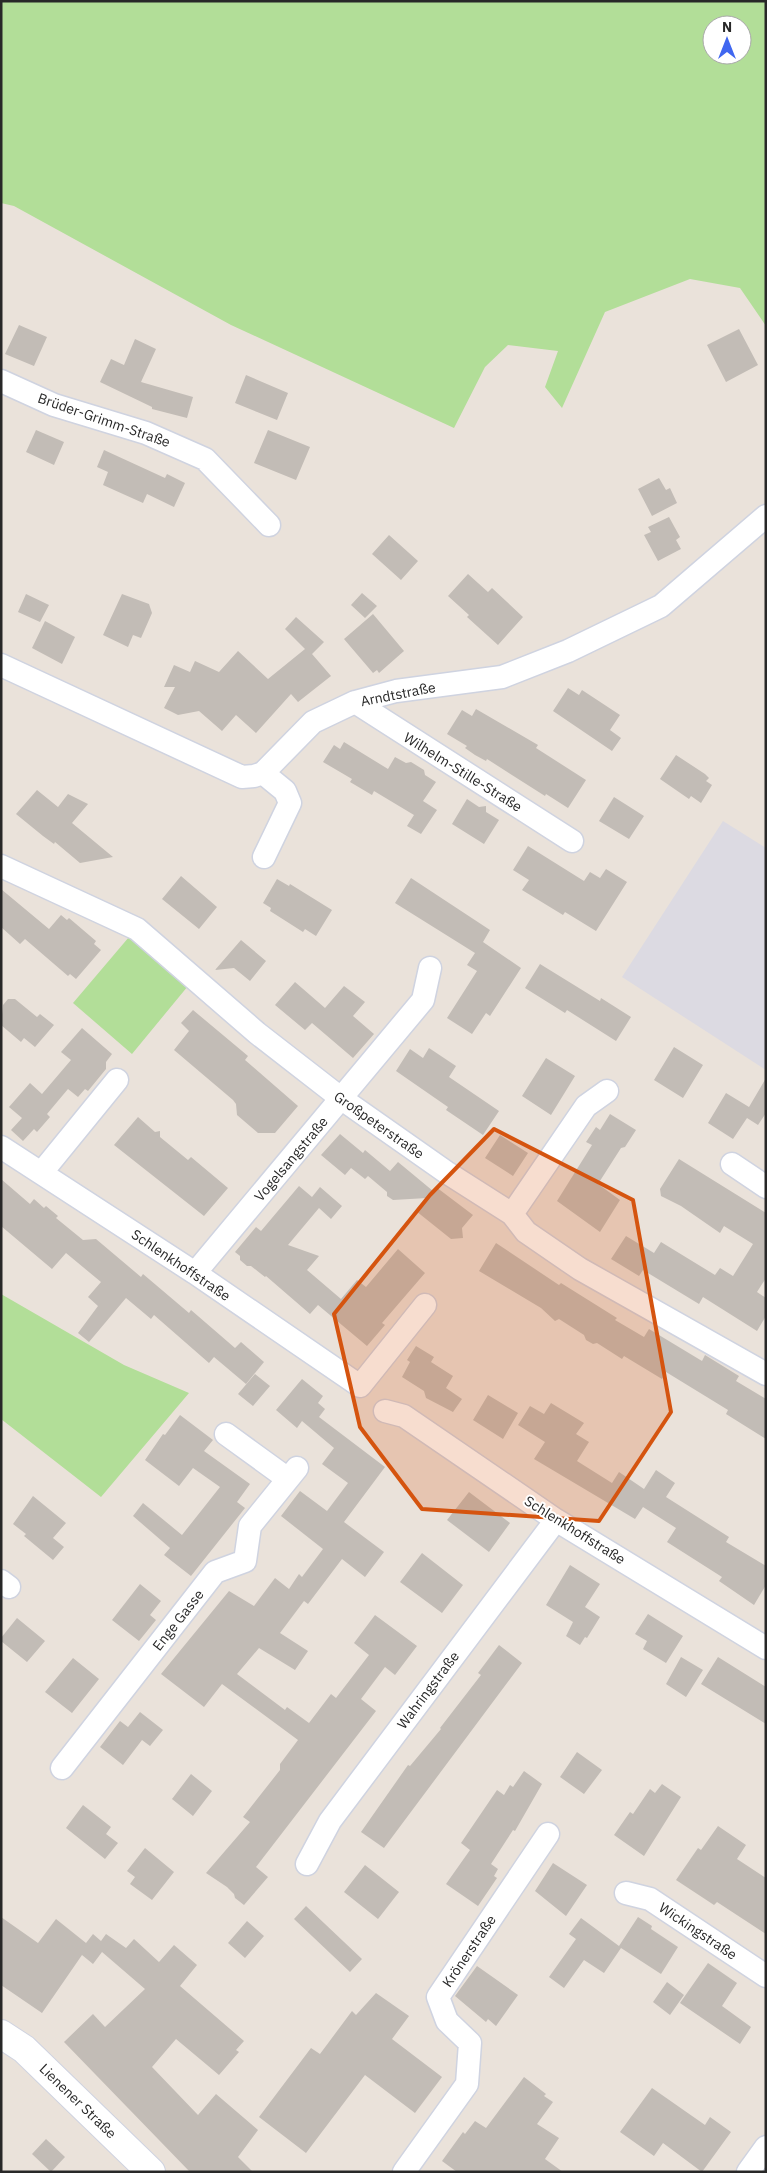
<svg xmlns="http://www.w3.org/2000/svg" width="767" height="2173" font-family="'IBM Plex Sans',sans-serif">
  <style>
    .industrial { fill: #dcdae2 }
    .green { fill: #b2de98; fill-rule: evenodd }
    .building { fill: #c2bcb6 }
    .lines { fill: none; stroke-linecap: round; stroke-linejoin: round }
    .street-casing { stroke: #cfd3e0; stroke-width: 25 }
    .secondary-casing { stroke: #cfd3e0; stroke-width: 30 }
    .street { stroke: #fff; stroke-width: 22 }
    .secondary { stroke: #fff; stroke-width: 28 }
    .marked { fill: #d5540f; fill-opacity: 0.2; stroke: #d5540f; stroke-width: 4; stroke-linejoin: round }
    .labels { text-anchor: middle; stroke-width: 4; stroke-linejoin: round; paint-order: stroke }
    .street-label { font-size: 14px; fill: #282828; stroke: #fff }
  </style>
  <rect width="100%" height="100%" fill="#eae2da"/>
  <path class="industrial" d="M723,821L766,848V1070L622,977Z"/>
  <path class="green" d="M1,1H766V326L740,288L690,279L605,312L562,408L545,387L558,351L508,345L485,367L454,428L231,325L14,206L1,203ZM712,25H742V55H712Z
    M129,937L188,986L132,1054L73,1003Z
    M1,1294L124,1365L189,1393L101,1497L1,1419Z"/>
  <path class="building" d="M19,325L47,337L34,366L5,354Z
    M739,329L758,365L726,382L707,345Z
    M135,339L156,349L141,382L193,397L187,418L152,409V407L100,382L111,359L124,365Z
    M246,375L288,393L277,420L235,403Z
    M36,430L64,442L54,465L26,452Z
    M268,430L310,447L296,480L254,463Z
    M104,450L165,478L167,474L185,483L174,507L147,494L143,503L103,485L108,472L97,467Z
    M659,478L666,490L670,488L677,503L652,516L638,489Z
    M669,517L680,537L676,540L681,549L658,561L644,535L651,532L648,527Z
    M389,535L418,561L401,580L372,554Z
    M468,574L488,592L492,588L523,617L498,645L467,617L469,615L448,596Z
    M362,593L377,606L365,618L351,605Z
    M26,594L49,605L40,622L18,612Z
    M122,594L149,604L152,613L141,638L133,635L128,647L103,635Z
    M373,614L404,651L379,673L377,670L373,673L344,639Z
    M296,617L324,642L312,654L331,676L298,702L291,694L256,733L236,715L222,731L199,711L178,715L164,708L175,687H164L174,665L190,672L195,661L219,672L238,651L268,679L305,649L285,629Z
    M45,621L75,637L62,664L32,648Z
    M568,688L579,695L582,690L620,715L610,730L621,738L612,751L553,711Z
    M476,709L538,745L536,748L586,780L568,808L546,794L545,796L487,759L486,761L475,755L465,748L467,746L447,734L462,710L472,716Z
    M344,742L388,769L395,757L406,763L411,762L424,770L425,775L436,782L423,801L437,810L421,834L407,826L414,815L374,791L372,795L350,782L352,779L323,762L334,745L340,749Z
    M676,755L705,774L709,778L706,781L712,785L701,803L691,796L689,799L660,779Z
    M37,790L58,807L68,794L88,804L72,823L113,857L80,863L55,842L54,844L43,836L16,814Z
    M614,797L644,816L629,839L599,821Z
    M467,799L479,807L486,806V812L499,820L484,844L452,824Z
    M528,846L584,881L590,872L600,878L606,869L627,882L596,931L565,912L563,915L522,890L529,880L513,870Z
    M181,876L217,907L199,929L162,899Z
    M411,878L490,930L483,942L521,968L490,1016L486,1013L472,1034L447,1018L477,971L467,965L475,953L395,903Z
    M277,879L289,886L290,884L332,910L316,936L305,929L303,932L270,911L271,908L263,903Z
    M1,889L49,929L61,915L67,920L69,918L96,941L94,944L101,950L76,979L70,974L68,976L25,939L20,944L1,927Z
    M241,940L266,961L250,981L234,968L215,970Z
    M540,964L600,1001L601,998L631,1017L616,1041L567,1010L565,1013L525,988Z
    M295,982L325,1008L344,986L365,1002L353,1016L374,1034L353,1058L312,1023L305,1030L275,1005Z
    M8,999H15L37,1017L40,1014L54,1025L35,1047L24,1038L21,1042L1,1025L3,1005Z
    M193,1010L248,1056L245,1060L298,1106L275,1133H258L237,1115L236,1104L233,1100L174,1050L189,1031L181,1023Z
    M82,1028L112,1054L106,1062V1069L88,1091L85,1089L78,1097L68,1089L47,1114L50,1117L37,1132L34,1129L23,1141L11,1130L22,1118L9,1107L30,1083L42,1094L71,1060L61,1052Z
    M674,1047L703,1065L683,1098L654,1080Z
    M429,1048L456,1066L449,1077L499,1111L483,1135L446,1110L448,1107L396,1071L410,1049L423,1058Z
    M546,1058L575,1076L551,1115L522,1096Z
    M766,1078V1113L758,1125L747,1118L733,1139L708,1123L726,1093L749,1107Z
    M610,1114L636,1130L625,1147L621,1148L598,1184L620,1200L600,1232L557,1201L592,1145L586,1142L596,1127L600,1130Z
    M138,1117L155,1132L160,1131V1137L188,1160L191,1157L228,1188L204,1216L114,1145Z
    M340,1134L363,1153L365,1150L390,1171L398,1162L433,1191L436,1187L473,1215L462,1228L463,1238L451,1239L416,1211L427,1198L393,1200L387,1196V1192L368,1176L365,1179L351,1168L345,1175L321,1155Z
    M500,1135L528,1153L513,1176L485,1158Z
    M679,1159L766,1213V1278L757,1292L766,1298V1316L757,1331L703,1297L699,1304L643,1270L639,1276L611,1259L626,1236L654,1253L661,1242L715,1275L720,1268L733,1276L753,1244L724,1226L720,1233L681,1206L661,1196L660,1189Z
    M1,1179L30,1204L34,1199L44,1208L46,1206L58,1216L56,1218L83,1240L96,1239L141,1277L143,1274L189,1313L191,1310L235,1348L241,1342L264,1362L246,1384L214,1357L209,1363L154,1315L151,1319L126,1298L89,1342L78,1333L98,1306L88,1297L101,1282L66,1253L52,1269L1,1226Z
    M299,1186L312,1197L320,1187L342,1206L331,1219L319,1208L288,1245L319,1256L307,1270L341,1299L357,1280L366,1287L398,1249L425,1273L382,1323L385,1325L367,1346L318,1305L310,1314L266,1276L265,1277L251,1266H247L240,1260V1256L235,1252L256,1227L261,1231Z
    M496,1243L559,1285L561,1283L617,1318L615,1320L644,1337L649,1329L702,1361L705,1355L739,1376L736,1381L766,1399V1439L726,1414L728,1410L666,1372L662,1379L624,1356L622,1359L597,1343L593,1344L586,1340L584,1335L559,1319L555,1321L541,1308L479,1271Z
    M416,1346L434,1357L431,1362L453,1376L446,1388L462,1399L453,1412L426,1398L424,1391L402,1377L410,1362L407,1360Z
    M255,1374L270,1386L253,1406L238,1394Z
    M302,1379L323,1396L318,1403L325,1409L319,1417L385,1467L344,1522L384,1552L365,1577L342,1559L308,1604L304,1601L280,1633L308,1651L295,1670L259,1648L237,1674L285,1710L287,1707L309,1723L331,1694L336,1698L369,1655L354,1643L375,1615L417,1646L395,1675L385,1667L361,1699L376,1711L256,1867L268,1877L244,1905L235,1898L234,1894L227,1887L206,1873L250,1822L243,1817L280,1770V1764L298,1740L222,1684L204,1707L161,1674L229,1591L254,1606L275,1578L289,1589L299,1574L302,1577L323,1549L281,1516L300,1491L327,1511L348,1483L322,1464L334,1448L302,1421L297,1428L276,1410Z
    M488,1395L518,1413L503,1439L473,1420Z
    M551,1403L584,1423L576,1434L589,1442L577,1461L612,1483L619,1472L644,1489L656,1470L675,1483L666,1497L729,1537L726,1542L766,1566V1585L754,1605L719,1581L722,1577L667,1542L676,1528L643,1507L635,1519L534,1459L545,1442L518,1425L530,1406L544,1414Z
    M180,1415L213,1440L204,1451L250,1484L237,1502L245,1508L191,1576L164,1555L170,1548L133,1516L143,1503L182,1535L220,1487L193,1468L179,1486L145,1460L163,1434L165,1435Z
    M469,1492L510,1523L489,1552L447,1520Z
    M33,1496L66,1523L53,1538L64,1547L53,1560L24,1536L26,1534L13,1524Z
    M422,1553L463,1585L442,1613L400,1582Z
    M570,1565L600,1584L585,1607L600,1617L587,1638L585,1637L580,1645L566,1636L573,1622L546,1605Z
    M140,1584L161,1601L150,1615L156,1620L139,1641L112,1620Z
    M648,1614L683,1636L666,1663L643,1649L647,1641L635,1634Z
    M17,1618L45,1641L27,1662L1,1641V1638Z
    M499,1645L522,1663L384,1848L361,1832L408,1765L410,1766L441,1729L440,1728L481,1675L478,1673Z
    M681,1657L703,1670L686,1697L666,1684Z
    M718,1657L766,1687V1724L701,1684Z
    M73,1658L99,1679L72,1713L45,1692Z
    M140,1712L163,1730L150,1746L142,1740L123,1765L100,1747L120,1721L128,1727Z
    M577,1752L602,1770L584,1794L560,1777Z
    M524,1771L542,1784L515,1831L513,1830L491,1864L498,1869L494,1876L497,1878L478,1906L446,1884L470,1850L461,1843L497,1790L504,1795L510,1785L513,1787Z
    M191,1774L212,1791L193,1816L172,1799Z
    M662,1784L681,1797L644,1856L614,1835L630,1812L633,1814L650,1789L655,1793Z
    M83,1805L111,1827L106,1834L118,1843L105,1859L66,1828Z
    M718,1826L746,1845L737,1859L766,1878V1934L717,1902L714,1905L676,1880L698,1848L701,1850Z
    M145,1848L174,1872L152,1900L130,1884L135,1877L127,1871Z
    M553,1863L587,1885L566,1916L535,1891Z
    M365,1865L399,1892L378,1919L344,1892Z
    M306,1906L362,1959L350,1972L294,1919Z
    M1,1917L38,1943L56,1919L86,1943L93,1934L101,1941L106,1934L126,1948L134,1939L159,1962L174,1945L197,1965L180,1986L244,2041L236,2050L239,2052L219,2075L176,2039L152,2067L198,2115L216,2094L258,2130L238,2157L253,2172H190L64,2042L93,2014L105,2027L145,1989L102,1952L93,1964L82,1955L42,2013L1,1985Z
    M638,1917L652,1926L651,1929L678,1947L661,1974L621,1948L604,1973L584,1960L564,1988L549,1977L576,1939L569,1934L581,1918L619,1946Z
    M247,1921L264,1936L245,1958L228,1943Z
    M708,1963L737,1983L722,2006L751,2027L740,2044L680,2003Z
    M477,1966L518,1995L496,2026L488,2019L486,2022L455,1996Z
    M667,1982L684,1995L670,2015L653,2002Z
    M376,1993L409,2016L392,2039L442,2077L415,2113L365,2075L306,2153L259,2117L311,2048L320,2054L352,2011L356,2015Z
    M524,2077L546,2094L544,2096L553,2102L537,2124L559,2138L545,2159L563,2172H457L442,2161L463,2132L465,2134L475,2121L486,2128Z
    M652,2088L705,2125L710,2117L731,2132L702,2172L663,2143L654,2156L620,2132Z
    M46,2139L65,2157L51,2172L32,2154Z"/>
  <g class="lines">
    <g class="street-casing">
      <path id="street" d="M1,381L54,405L146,433L205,459L269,525
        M1,665L242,777L254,776L263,773L313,722L355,702L396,691L502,677L568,651L661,606L766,516
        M355,702L572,841
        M263,773L285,791L290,803L264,857
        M1,866L137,929L257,1033L342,1099L446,1172L512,1214L526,1232L580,1269L766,1374
        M1,1147L195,1273L360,1386L425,1305
        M732,1164L766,1187
        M42,1172L117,1080
        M512,1214L586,1106L607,1091
        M195,1273L423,1000L430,968
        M385,1411L404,1416L556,1520L766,1648
        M226,1434L288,1479
        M1,1581L9,1587
        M62,1768L215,1572L245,1561L250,1526L297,1468
        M307,1864L330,1821L556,1520
        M626,1893L650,1899L766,1976
        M404,2172L467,2084L470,2043L447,2021L438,1997L548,1834
        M748,2172L766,2147"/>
    </g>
    <g class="secondary-casing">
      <path id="secondary" d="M1,2034L24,2049L151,2172"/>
    </g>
    <use href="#street" class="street"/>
    <use href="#secondary" class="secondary"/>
  </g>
  <path class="marked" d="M494,1129L633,1200L671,1412L599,1521L422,1509L360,1427L334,1314L430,1195Z"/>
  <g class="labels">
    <g class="street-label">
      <text transform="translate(104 420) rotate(19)" y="5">Brüder-Grimm-Straße</text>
      <text transform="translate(398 694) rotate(-11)" y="5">Arndtstraße</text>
      <text transform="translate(463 772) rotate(32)" y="5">Wilhelm-Stille-Straße</text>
      <text transform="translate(379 1125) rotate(35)" y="5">Großpeterstraße</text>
      <text transform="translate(291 1159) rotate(-50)" y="5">Vogelsangstraße</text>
      <text transform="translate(181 1265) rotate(34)" y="5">Schlenkhoffstraße</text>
      <text transform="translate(575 1530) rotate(32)" y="5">Schlenkhoffstraße</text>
      <text transform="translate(178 1620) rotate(-52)" y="5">Enge Gasse</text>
      <text transform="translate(428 1690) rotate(-53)" y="5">Wahringstraße</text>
      <text transform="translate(698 1931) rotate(34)" y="5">Wickingstraße</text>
      <text transform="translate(469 1951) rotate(-56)" y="5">Krönerstraße</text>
      <text transform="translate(78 2101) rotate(44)" y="5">Lienener Straße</text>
    </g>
  </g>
  <rect width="767" height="2173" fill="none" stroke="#282828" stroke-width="5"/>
  <g transform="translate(727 40)"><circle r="24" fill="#ffffff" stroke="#a9a9a9"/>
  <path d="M0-4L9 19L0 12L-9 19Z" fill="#4067f0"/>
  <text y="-8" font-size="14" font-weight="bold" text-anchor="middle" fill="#282828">N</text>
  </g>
</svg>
